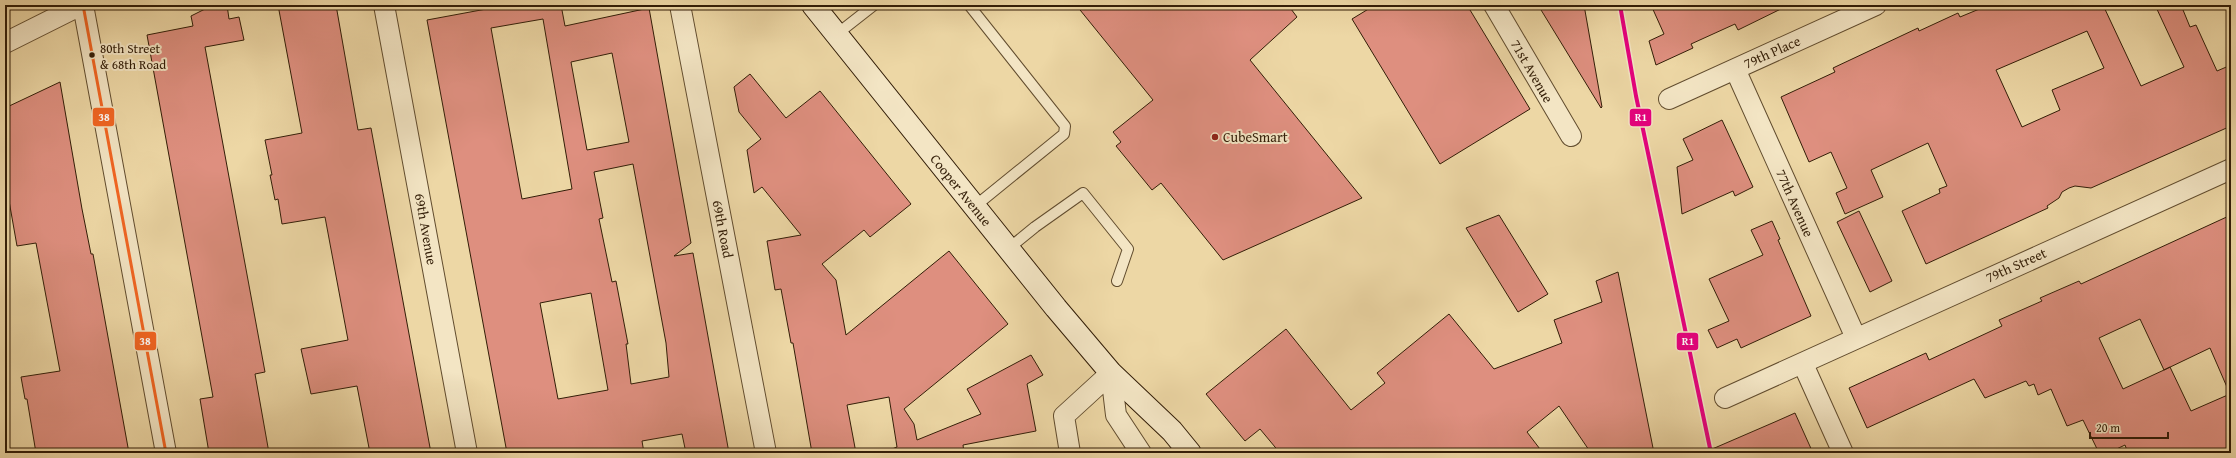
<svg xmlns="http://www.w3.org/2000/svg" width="2236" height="458" font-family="'Gentium Book Plus',serif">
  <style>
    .building { fill: #de8f7f; stroke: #321d07; fill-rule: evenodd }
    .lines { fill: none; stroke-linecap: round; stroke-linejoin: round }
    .service-casing { stroke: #614c2e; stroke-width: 12 }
    .minor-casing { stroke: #614c2e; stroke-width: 22 }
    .secondary-casing { stroke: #321d07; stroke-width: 24 }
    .service { stroke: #f3e5c4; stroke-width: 10 }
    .minor { stroke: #f3e5c4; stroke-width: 20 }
    .secondary { stroke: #f3e5c4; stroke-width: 22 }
    .bus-1-casing { stroke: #f3e5c4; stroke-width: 6 }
    .bus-1 { stroke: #f26522; stroke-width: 3 }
    .rail-1-casing { stroke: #f3e5c4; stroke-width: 7 }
    .rail-1 { stroke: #e5007d; stroke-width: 4 }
    .bus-dot { fill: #321d07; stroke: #f3e5c4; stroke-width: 1.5 }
    .poi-dot { fill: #8f2418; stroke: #f3e5c4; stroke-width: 1.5 }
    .labels { text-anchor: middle; stroke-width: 4; stroke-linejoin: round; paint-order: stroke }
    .bus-label { font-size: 13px; fill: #321d07; stroke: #f3e5c4; text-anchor: start }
    .street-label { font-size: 14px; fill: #321d07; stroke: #f3e5c4 }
    .poi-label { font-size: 14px; fill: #321d07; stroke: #f3e5c4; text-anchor: start }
    .line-badge { stroke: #f3e5c4; stroke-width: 1.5 }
    .badge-label { font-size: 11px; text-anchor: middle; font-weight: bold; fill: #fff }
  </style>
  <rect width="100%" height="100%" fill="#edd7a5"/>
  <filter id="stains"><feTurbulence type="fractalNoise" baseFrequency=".005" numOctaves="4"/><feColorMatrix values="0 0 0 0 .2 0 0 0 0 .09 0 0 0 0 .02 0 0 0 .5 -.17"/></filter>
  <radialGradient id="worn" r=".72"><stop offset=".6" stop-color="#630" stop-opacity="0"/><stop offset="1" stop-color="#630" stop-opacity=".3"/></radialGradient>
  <path class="building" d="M213,5H227L229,19L239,17L244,40L205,47L265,372L255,374L269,453H209L200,399L213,397L147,35L193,26L191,16Z
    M278,5H336L358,130L371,128L431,453H370L357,386L311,394L301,349L348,340L325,217L282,224L278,199L275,200L270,175H272L265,140L302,133Z
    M508,5H561L565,26L649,8L691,243L674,256L693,253L729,453H686L682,434L642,441L644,453H507L427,20ZM543,19L572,189L522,199L491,28ZM612,53L629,142L587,150L571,62ZM633,164L666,343L669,377L631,384L626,344H628L616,281L612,282L599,219L603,218L594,172ZM591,293L608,390L558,399L540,303Z
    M1076,5H1288L1297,17L1250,60L1362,198L1223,260L1161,183L1152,190L1116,146L1121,142L1113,132L1153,100Z
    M1375,5H1467L1530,109L1440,164L1352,19Z
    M1538,5H1584L1602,107L1601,108Z
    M1651,5H1789L1738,30L1735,24L1691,44L1693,48L1656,65L1649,41L1664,34Z
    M1989,5H2103L2141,86L2184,67L2155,5H2181L2190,27L2196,25L2217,71L2231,65V126L2091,188L2075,186L2069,188L2062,192L2059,198L2047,206L2048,208L1926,264L1902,211L1940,193L1939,189L1947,186L1928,143L1871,170L1883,197L1845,214L1836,193L1847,188L1831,152L1809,162L1781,97L1835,72L1833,68L1918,28L1919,31L1958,13L1960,17ZM2087,31L2104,68L2052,90L2060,110L2022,127L1996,70Z
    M750,74L786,118L820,91L911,204L870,237L864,230L822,264L836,280L846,335L949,251L1008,324L904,409L914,424L917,440L981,414L967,389L1031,355L1043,375L1027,384L1036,431L963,445L964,453H888L887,451L897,447L889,397L847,405L856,453H812L793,343H791L781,289L775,290L767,241L801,235L762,187L754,193L747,150L761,139L739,112L734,87Z
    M60,82L82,209L91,254H93L129,453H36L27,399H25L21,377L60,371L36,243L17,246L5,178V108Z
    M1722,120L1753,187L1735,196L1733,191L1682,214L1677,167L1693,160L1683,139Z
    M1859,211L1892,281L1870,292L1837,222Z
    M1499,215L1548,294L1518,312L1466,228Z
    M2231,215V453H2128L2125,445L2108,453H2099L2083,420L2067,426L2051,389L2038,395L2034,384L2029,386L2026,381L1985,398L1974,379L1867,428L1849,388L1926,353L1929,360L2002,326L1999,320L2042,301L2040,298L2079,281L2081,284ZM2140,319L2164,370L2123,389L2099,338ZM2210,348L2230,394L2191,411L2170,367L2164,370Z
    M1772,221L1780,239L1778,240L1811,316L1741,348L1737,339L1717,348L1708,330L1729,321L1709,279L1763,255L1751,230Z
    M1618,272L1654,453H1591L1559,406L1527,432L1543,453H1280L1260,429L1245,441L1206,394L1286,329L1351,410L1385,383L1377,373L1449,314L1494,369L1562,343L1554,320L1602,302L1596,281Z
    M1795,413L1813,453H1703L1777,421Z"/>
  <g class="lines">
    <g class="service-casing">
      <path id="service" d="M969,5L1065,126L1064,134L974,207
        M837,34L874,5
        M1008,249L1035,227L1083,193L1128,249L1117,281"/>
    </g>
    <g class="minor-casing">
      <path id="minor" d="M83,5L166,453
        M384,5L467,453
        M680,5L766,453
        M1494,5L1571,136
        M5,43L81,5
        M1735,69L1856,338
        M1669,99L1876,5
        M1803,364L1843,453
        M1111,373L1116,415L1141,453
        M1725,398L2231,169
        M1070,453L1064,416L1111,373"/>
    </g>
    <g class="secondary-casing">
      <path id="secondary" d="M813,5L1056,308L1111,373L1172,431L1190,453"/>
    </g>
    <use href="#service" class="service"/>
    <use href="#minor" class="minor"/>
    <use href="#secondary" class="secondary"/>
    <g class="bus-1-casing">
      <path id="bus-1" d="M83,5L166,453"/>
    </g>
    <use href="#bus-1" class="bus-1"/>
    <g class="rail-1-casing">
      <path id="rail-1" d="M1620,5L1636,96L1711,453"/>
    </g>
    <use href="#rail-1" class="rail-1"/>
  </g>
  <circle class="bus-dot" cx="92" cy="55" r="3.5"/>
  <circle class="poi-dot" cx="1215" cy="137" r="4"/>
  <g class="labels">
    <g class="bus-label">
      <text x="100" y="53">80th Street<tspan x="100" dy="16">&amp; 68th Road</tspan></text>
    </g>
    <g class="street-label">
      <text transform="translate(1772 52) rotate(-24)" y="5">79th Place</text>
      <text transform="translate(1532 71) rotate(60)" y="5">71st Avenue</text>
      <text transform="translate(961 190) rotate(51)" y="5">Cooper Avenue</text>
      <text transform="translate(1795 203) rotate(66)" y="5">77th Avenue</text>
      <text transform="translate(426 229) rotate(80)" y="5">69th Avenue</text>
      <text transform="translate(723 229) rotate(79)" y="5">69th Road</text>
      <text transform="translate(2016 265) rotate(-24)" y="5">79th Street</text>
    </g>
    <g class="poi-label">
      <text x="1223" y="142">CubeSmart</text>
    </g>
  </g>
  <g class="line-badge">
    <rect x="92" y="107" width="23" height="20" rx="4" fill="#f26522"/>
    <rect x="1629" y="108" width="23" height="19" rx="4" fill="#e5007d"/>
    <rect x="134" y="331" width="23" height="20" rx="4" fill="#f26522"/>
    <rect x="1676" y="332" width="23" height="19" rx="4" fill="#e5007d"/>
  </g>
  <g class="badge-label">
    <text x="104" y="121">38</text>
    <text x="1641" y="121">R1</text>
    <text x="145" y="345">38</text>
    <text x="1688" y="345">R1</text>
  </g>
  <rect width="2236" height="458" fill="none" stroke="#edd7a5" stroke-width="20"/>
  <rect x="6" y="6" width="2224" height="446" fill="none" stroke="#321d07" stroke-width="2"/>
  <rect x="10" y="10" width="2216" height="438" fill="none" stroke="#321d07"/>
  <path d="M2090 432v6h78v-6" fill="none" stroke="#321d07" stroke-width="2"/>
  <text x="2096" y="432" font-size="12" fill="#321d07" stroke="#f3e5c4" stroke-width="3" paint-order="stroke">20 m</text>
  <rect width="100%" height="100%" filter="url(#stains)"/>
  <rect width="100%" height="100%" fill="url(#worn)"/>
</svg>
